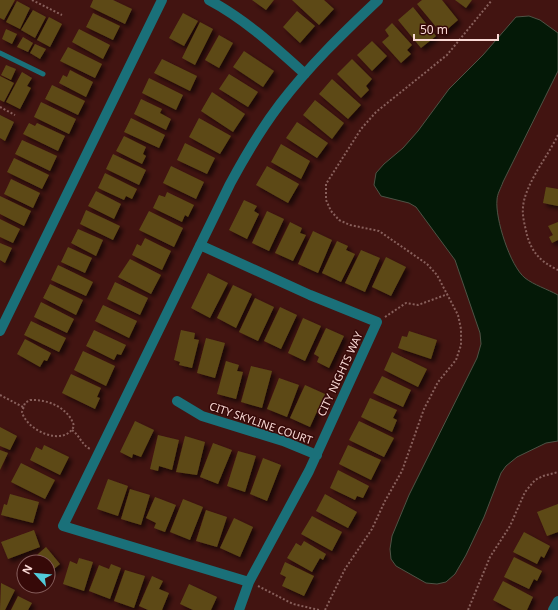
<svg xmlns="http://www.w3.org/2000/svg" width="558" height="610" font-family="'Noto Sans',sans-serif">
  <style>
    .water { fill: #041907; stroke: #4e5345 }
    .building { fill: #5d4917; filter: url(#shadow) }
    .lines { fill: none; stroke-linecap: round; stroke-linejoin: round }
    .path { stroke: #88605c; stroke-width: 2; stroke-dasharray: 2 2; stroke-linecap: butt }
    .service { stroke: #1a7079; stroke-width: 5 }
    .minor { stroke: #1a7079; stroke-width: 10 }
    .labels { text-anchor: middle; stroke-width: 3; stroke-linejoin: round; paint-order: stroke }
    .street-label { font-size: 11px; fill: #f9d9d5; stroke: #360908 }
  </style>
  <defs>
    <filter id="shadow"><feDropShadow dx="3.5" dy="3.5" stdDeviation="2" flood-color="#0009"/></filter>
  </defs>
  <rect width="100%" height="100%" fill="#421411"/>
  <path class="water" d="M529,16L540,20L558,33V71L503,182C501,188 497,194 497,200C495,218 510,266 525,278C534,285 547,289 558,295V441L546,443L517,457L506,466L501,473L484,517L466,555L455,574L446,582L437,584L426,583L396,566L391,559L390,549L392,536L409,495L477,358L481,344L480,333L455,260L416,207L409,203L381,196L374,185L376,173L384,164L403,148L418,131L449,89L483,55L516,17Z"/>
  <path class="building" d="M0,0H15L4,20L0,18Z
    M93,0H113L132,9L125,24L90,7Z
    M252,0H274L266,10Z
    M292,0H324L334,9L319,25Z
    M422,0H442L458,20L442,34L417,4Z
    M455,0H472L466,8Z
    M17,1L30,8L20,29L6,22Z
    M413,7L436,36L421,48L398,20Z
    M33,10L46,17L35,38L21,30Z
    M297,11L315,26L300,43L283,27Z
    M93,13L120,26L113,40L86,27Z
    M183,13L198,21L184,46L169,38Z
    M49,17L62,24L50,47L37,40Z
    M200,22L213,29L195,65L182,58Z
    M392,23L412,45L407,50L411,54L401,63L382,42L389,36L385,30Z
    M6,29L17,34L12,44L2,39Z
    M79,29L110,45L103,59L72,42Z
    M219,35L233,43L219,68L205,60Z
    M23,37L33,43L28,52L17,47Z
    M372,41L387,56L372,71L357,55Z
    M35,44L46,49L40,59L30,53Z
    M68,47L102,64L95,78L60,61Z
    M244,51L274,71L263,87L233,67Z
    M162,59L197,76L190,91L154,73Z
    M352,59L372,79L366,86L369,90L361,98L337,74Z
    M6,65L16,69L11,80L1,75Z
    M70,70L93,82L86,97L59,83L63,75L67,77Z
    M22,72L32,78L27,86L31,88L20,109L6,102Z
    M229,74L258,92L248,107L219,89Z
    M0,76L14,83L4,102L0,100Z
    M149,78L183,95L176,110L142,93Z
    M332,79L361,105L348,119L319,94Z
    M52,85L85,101L78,115L45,99Z
    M212,92L245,114L233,132L201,111Z
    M141,99L162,109L160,113L171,119L166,130L134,114Z
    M315,100L344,123L332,139L303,115Z
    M41,102L76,119L69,134L34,117Z
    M0,115L14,122L5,141L0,138Z
    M131,118L165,135L159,148L124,132Z
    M199,118L231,136L220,154L189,137Z
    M297,122L328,143L317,158L286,138Z
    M29,123L35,126L37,123L65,136L58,151L23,134Z
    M124,136L146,147L143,154L146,156L142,164L116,151Z
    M22,140L57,156L50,171L15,154Z
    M185,143L215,158L207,174L177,160Z
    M281,144L310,161L301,179L271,162Z
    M113,154L146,170L139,185L106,169Z
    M14,158L49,175L42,189L7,172Z
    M171,166L204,182L196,199L163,183Z
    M267,166L299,184L288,203L256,185Z
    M105,173L137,189L132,199L126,196L124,200L98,188Z
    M11,179L40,193L33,208L4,194Z
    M546,187L558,189V206L543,203Z
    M96,191L121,204L114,219L88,206Z
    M167,192L194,205L188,217L185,215L182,222L153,208L159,195L165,197Z
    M0,196L31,211L24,226L0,214Z
    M244,200L257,206L254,211L259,214L247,239L229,230Z
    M86,210L120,226L113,240L80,224Z
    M149,211L183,228L174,247L139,230Z
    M267,211L284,219L269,251L252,243Z
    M0,219L20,229L13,243L0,237Z
    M290,222L302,228L300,233L306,235L293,261L275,253Z
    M558,222V240L552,243L549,237L553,235L548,226Z
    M78,229L103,240L96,256L71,243Z
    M313,231L332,240L318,273L298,264Z
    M145,238L171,251L162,270L132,255L137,244L141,246Z
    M337,241L348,246L346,250L355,254L341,282L322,273Z
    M0,243L12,248L5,263L0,260Z
    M68,247L92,258L85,273L61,262Z
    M361,250L380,258L365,292L345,283Z
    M386,257L406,267L391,296L372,287Z
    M130,259L161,275L151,294L118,277Z
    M58,265L93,282L86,296L51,280Z
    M208,273L228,283L210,318L191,308Z
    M115,282L148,298L140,315L107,299Z
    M50,284L83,300L76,315L43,298Z
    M233,285L252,294L236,328L217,318Z
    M255,298L274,307L258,341L239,332Z
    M41,302L74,319L67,333L34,317Z
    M103,305L137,321L129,338L95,321Z
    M280,307L297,315L281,349L264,341Z
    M303,318L321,326L305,361L288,353Z
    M31,321L66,338L59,352L24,335Z
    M326,328L344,336L329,368L317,362L319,357L314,354Z
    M94,330L126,345L121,355L117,354L114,360L86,346Z
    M181,330L195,333L194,339L199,340L192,368L179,365L180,362L174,360Z
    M409,331L437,340L431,359L398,348L402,336L407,337Z
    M206,338L225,343L215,378L197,373Z
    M25,339L51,353L47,361L44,360L40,367L17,354Z
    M83,351L115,366L106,386L74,370Z
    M392,352L427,369L418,387L384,370Z
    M226,361L239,365L237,371L243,372L236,399L217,394Z
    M251,366L272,371L262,408L241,402Z
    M71,374L101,388L97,397L100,398L95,409L62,393Z
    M382,376L411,390L403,407L373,393Z
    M279,378L299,385L287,417L267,409Z
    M305,385L325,394L310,427L290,418Z
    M370,398L397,410L393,418L397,420L392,432L361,417Z
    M135,421L154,430L141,457L133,454L132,458L120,452Z
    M359,421L394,438L384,457L349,440Z
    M0,427L17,436L10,450L0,446Z
    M158,435L179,440L172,470L159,466L158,471L150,469Z
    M185,436L205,442L197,475L176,472Z
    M213,443L232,450L218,484L200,477Z
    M44,445L69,457L60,475L30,460L36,447L42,450Z
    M348,445L381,460L371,480L339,464Z
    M0,450L8,453L0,470Z
    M238,451L256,456L245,492L227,486Z
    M263,458L281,465L267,501L250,494Z
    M21,463L55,480L45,499L11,482Z
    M338,470L369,486L363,498L357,496L355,500L330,488Z
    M108,479L128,486L118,516L97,509Z
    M130,489L150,495L141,525L121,519Z
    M10,494L39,502L33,523L1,515L4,504L7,505Z
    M325,494L357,512L348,528L316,511Z
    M155,497L176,505L165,532L154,528L156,523L146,518Z
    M183,499L203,507L190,540L170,532Z
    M558,504V532L547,536L537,512Z
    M206,510L227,517L217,547L196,541Z
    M312,516L342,532L332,551L301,534Z
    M234,518L253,527L240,557L220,548Z
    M34,530L40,547L8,559L1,542Z
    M524,532L550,546L544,558L541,556L537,564L513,552Z
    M304,541L326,554L323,560L320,558L312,572L287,558L296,543L301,546Z
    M46,547L60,564L48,574V562H29Z
    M514,557L542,571L537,581L534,579L529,589L504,577Z
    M79,558L93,562L84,591L63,584L70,561L77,564Z
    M285,562L314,576L304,596L282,586L286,577L280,574Z
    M111,564L121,568L110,599L89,591L99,565L109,569Z
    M125,570L145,576L134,608L114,601Z
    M152,576L163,581L159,589L169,593L162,610H148L139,606Z
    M503,581L533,597L527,610H512L493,600Z
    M1,583L15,590L5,610H0Z
    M189,584L217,597L211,610H193L180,604Z
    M18,596L32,603L28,610H11Z"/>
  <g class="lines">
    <path class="path" d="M32,0L62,15
      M0,107L15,115
      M558,135C548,156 525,184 523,207C522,216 525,226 527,235C532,253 541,262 558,270
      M385,317L406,303L418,305L448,294
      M0,395L23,407
      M30,400C48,399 69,408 74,426C64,448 26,430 22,412L25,403Z
      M72,430C80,436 81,444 90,449
      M258,586L293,604L319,610
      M325,610L345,569L372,529L385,501L402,471L424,409L438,382L456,360L461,345V329L458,315L437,275L427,264L379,231L350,225L339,220L331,211L326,200V184L361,129L376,112L447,55L492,0
      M468,610L490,557L510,526L525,492L535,480L543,476L558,472"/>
    <path class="service" d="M0,53L43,74"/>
    <path class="minor" d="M209,0C245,19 275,47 305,74
      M200,245L310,295L377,322L309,471L249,582L239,610
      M0,331L162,0
      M177,401L202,416L283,441L317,455
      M249,582L63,526L230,184C245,156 261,129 280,104C309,66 343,33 378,0
      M553,610L558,601"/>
  </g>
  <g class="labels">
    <g class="street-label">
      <text transform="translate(340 374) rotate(-65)" y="4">CITY NIGHTS WAY</text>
      <text transform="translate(261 423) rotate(19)" y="4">CITY SKYLINE COURT</text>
    </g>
  </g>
  <g transform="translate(36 574) rotate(297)"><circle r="19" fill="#360908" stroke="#845c5a"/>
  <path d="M0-3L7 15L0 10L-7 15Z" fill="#52cbda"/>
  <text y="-6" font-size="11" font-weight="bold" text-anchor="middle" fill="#f9d9d5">N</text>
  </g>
  <path d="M414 34v6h84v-6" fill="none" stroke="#f9d9d5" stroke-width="2"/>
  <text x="420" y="34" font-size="12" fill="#f9d9d5" stroke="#360908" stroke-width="3" paint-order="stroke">50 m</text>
</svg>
